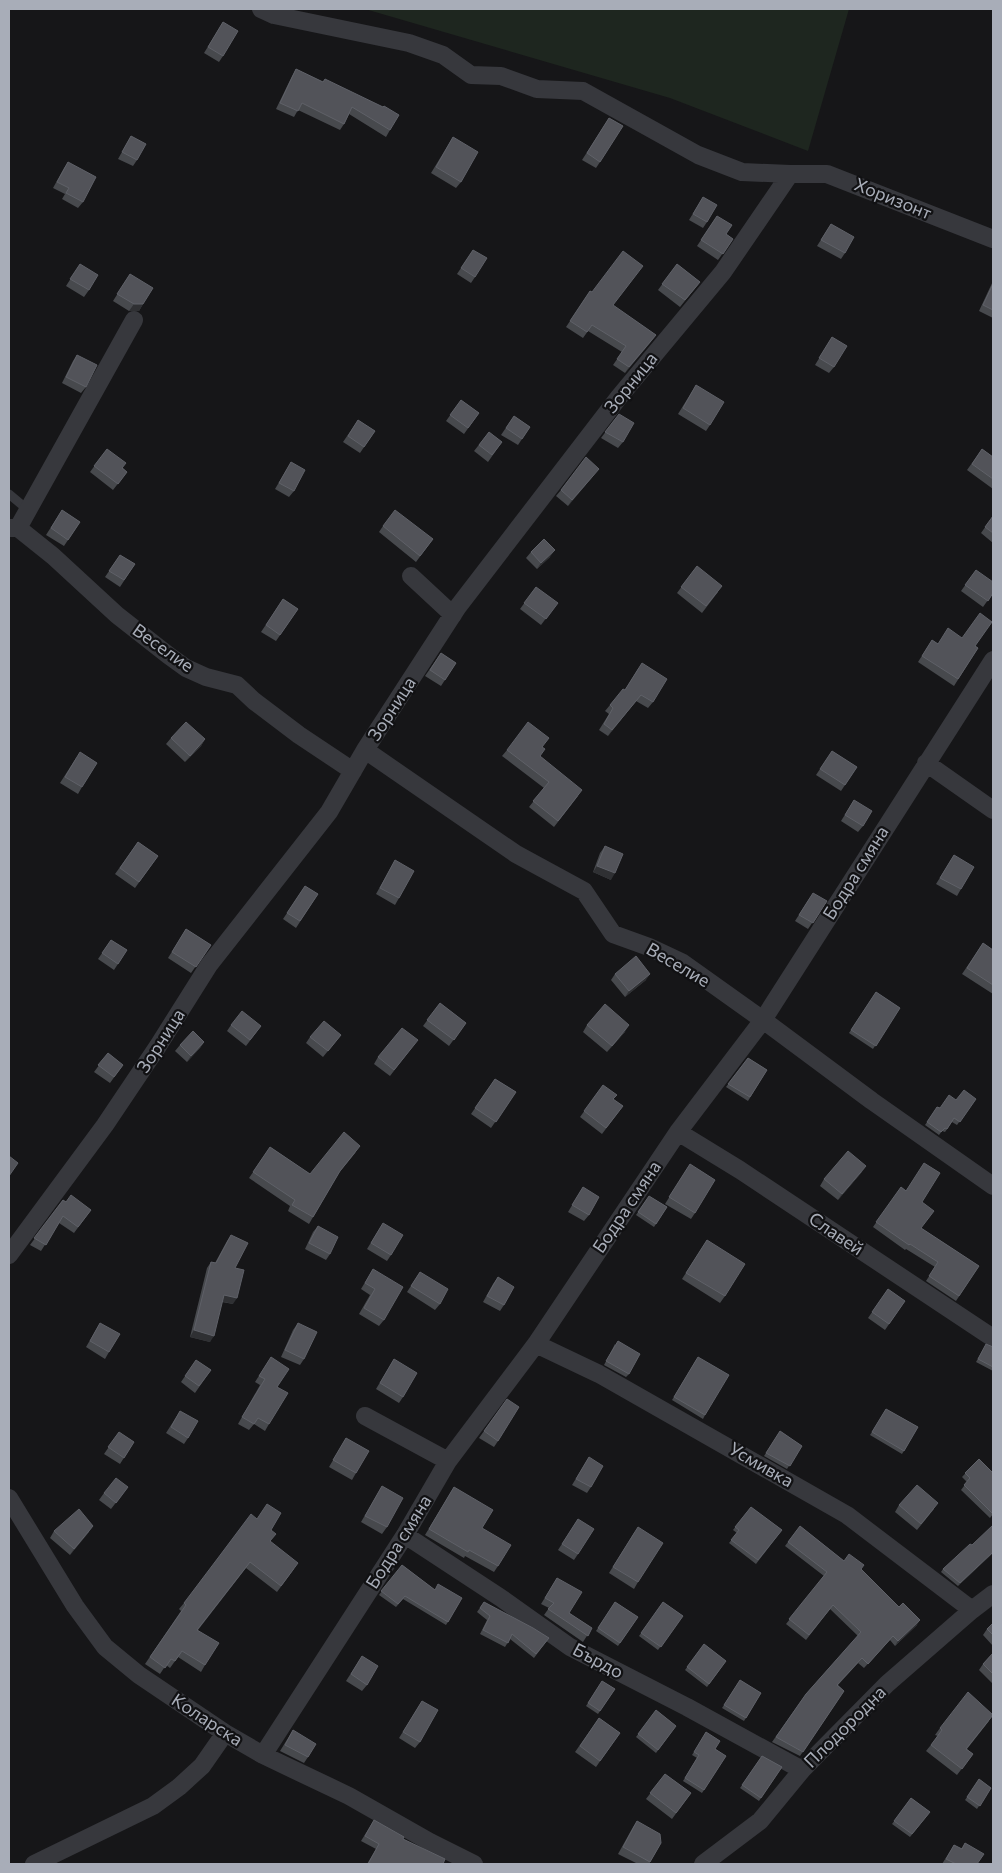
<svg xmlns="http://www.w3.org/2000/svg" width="1002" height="1873" font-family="Commissioner,sans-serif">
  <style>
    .green { fill: #1e261f }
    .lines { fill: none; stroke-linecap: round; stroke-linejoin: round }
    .lane { stroke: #37383d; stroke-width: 9 }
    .street { stroke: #37383d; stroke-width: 18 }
    .wall { fill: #47494d }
    .shaded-wall { fill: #2f3033 }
    .building { fill: #525359; stroke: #5f6168 }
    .labels { text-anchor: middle; stroke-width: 4.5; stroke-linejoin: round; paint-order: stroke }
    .street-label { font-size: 18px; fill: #a8adb8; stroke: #111113 }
  </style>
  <rect width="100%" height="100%" fill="#161618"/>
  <path class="green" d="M365,9H849L808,151L670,98Z"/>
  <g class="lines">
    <path class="lane" d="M9,494L28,510"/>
    <path class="street" d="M261,9L274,15L409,43L443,55L471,75L501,76L537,89L583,91L698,155L742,172L790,174H827L993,239
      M9,528H18L53,556L117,615L168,655L186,668L206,677L237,685L254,701L299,735L353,771
      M18,528L134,320
      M411,576L453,615
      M365,750L516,854L584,891L613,934L649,947L683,963L763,1020L872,1101L993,1186
      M926,763L993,810
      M678,1132L740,1170L993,1338
      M9,1255L105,1125L158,1046L209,965L329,812L365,750L457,608L619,397L723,272L790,174
      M536,1344L599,1374L847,1515L972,1610
      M365,1416L448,1461
      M9,1498L75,1606L105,1647L139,1675L225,1733L263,1755L349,1796L430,1842L474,1864
      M405,1535L501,1598L570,1647L687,1707L802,1770
      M263,1755L405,1535L448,1461L536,1344L678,1132L763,1020L993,660
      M34,1864L153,1806L179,1787L202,1766L225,1733
      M703,1864L760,1821L802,1770L887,1684L972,1610L993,1594"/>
  </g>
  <path class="wall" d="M223,22V56L219,62L204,53Z
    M296,69L323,82L325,79L390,130L386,137L349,114L344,124L340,130L298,110L294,117L276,109L292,76Z
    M609,118L600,162L596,168L582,160Z
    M131,136L137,160L133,166L118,159Z
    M453,137L461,182L456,188L431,173Z
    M68,162L83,202L78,208L62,199L65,194L53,188L64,168Z
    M703,197L707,222L703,228L689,220Z
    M717,216L726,234L733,239L718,260L697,246Z
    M831,224L845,253L841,259L817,246Z
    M473,250L475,277L471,283L457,274Z
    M80,264L89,290L84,297L66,286Z
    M677,264L700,282L680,307L658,290Z
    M130,274L143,304L139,311H129L113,301Z
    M993,281V318L979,311Z
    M590,291L613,306L656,335L625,373L613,365L622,352L588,331L583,338L566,327Z
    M832,337L834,367L829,373L815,365Z
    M77,355L86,387L81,393L62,383L73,361Z
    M696,385L710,425L706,431L678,414Z
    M461,400L479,413L464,434L446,421Z
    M619,414L623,442L618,448L601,438Z
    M514,416L530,427L518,445L501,435Z
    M358,420L375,431L360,453L343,442Z
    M489,432L502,442L488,462L474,451Z
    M107,449L123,468L127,472L113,490L90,472Z
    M982,449L993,457V489L967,470Z
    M291,462L294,491L289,497L275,489Z
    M594,475L568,506L556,496L561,490Z
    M62,510L80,522L64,546L46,535Z
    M993,516V543L981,533Z
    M383,526L433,539L416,562L379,532Z
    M531,552L550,557L537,569L526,558Z
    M120,555L135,564L120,587L105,577Z
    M697,566L718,592L702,613L677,593Z
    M976,570L993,593L983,607L961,591Z
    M536,587L553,609L541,625L520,609Z
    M283,599L298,609L276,641L261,632Z
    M932,640L938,644L975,646L978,648L954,686L918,662Z
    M441,653L456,663L441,686L425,676Z
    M638,669L653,702L648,708L636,701L608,736L599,730L609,714L605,711L610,705L625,690Z
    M171,738L205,739L201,746L185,762L166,744Z
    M542,747L540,756L578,796L554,827L529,807L544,788L502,756L507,750Z
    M832,751L857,767L841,791L816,775Z
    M76,758L82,787L78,794L60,783Z
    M854,800L863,826L858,832L841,821Z
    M138,842L158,856L135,888L115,874Z
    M605,846L611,880L593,872L600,853Z
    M954,855L961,889L957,896L936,884Z
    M395,860L399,898L395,905L376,894Z
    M305,886L318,894L296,928L283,919Z
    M809,899L827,901L808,929L795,921Z
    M186,929L211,945L191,973L168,958Z
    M111,940L127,950L114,970L98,959Z
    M983,943L993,950V994L962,974Z
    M615,974L646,980L625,997L611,980Z
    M876,992L900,1008L873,1049L849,1033Z
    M440,1003L466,1023L449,1046L423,1026Z
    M231,1025L261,1026L246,1046L227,1031Z
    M587,1025L625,1032L607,1052L583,1032Z
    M341,1035L323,1057L306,1043L310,1037Z
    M204,1042L200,1048L187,1062L175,1051L180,1045Z
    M413,1046L390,1076L374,1064L378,1057Z
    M108,1053L123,1065L110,1083L94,1072Z
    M748,1058L767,1070L748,1101L726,1087Z
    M495,1079L516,1092L491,1128L471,1114Z
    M603,1085L614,1100L623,1106L602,1134L580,1117Z
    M976,1099L957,1125L952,1122L945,1132L942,1131L939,1135L925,1125L937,1107L940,1108L956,1100Z
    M270,1147L310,1174L356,1152L338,1174L309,1224L288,1211L290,1206L249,1178Z
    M690,1164L695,1213L691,1219L665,1204Z
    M862,1172L838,1200L820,1186L824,1179Z
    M583,1187L589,1215L584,1221L568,1212Z
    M901,1187L922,1202L921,1228L979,1266L956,1301L926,1281L935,1267L906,1249L905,1250L873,1227Z
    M649,1196L667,1207L654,1227L636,1215Z
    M63,1200L66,1202L91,1210L74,1233L59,1223L41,1251L30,1245Z
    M383,1223L391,1255L387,1261L367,1249Z
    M318,1226L330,1254L326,1260L305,1249L313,1232Z
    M231,1235L235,1268L233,1304L222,1302L210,1342L190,1337L207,1268L211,1262L215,1263L227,1241Z
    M707,1240L725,1296L720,1303L682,1279Z
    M373,1269L384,1320L379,1326L359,1314L370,1295L361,1289Z
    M420,1272L440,1304L435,1310L407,1292Z
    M498,1277L504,1305L500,1311L483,1302L493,1284Z
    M888,1289L905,1301L885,1330L868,1318Z
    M100,1323L109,1352L105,1359L86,1347Z
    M298,1323L304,1359L300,1365L281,1357L293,1330Z
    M615,1344L629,1374L626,1377L604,1365Z
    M986,1344L993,1347V1371L976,1362Z
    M271,1357L277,1387L269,1424L265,1431L254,1424L249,1430L238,1424L260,1385L255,1382Z
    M394,1359L403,1397L399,1403L376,1389Z
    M196,1360L211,1370L195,1393L181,1382Z
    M696,1360L705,1415L703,1419L672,1400Z
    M507,1399L498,1441L494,1447L479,1438Z
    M886,1409L918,1427L902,1454L870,1435Z
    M180,1411L188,1438L184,1444L166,1433Z
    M780,1431L802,1446L787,1469L764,1456Z
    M119,1432L134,1442L120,1464L104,1454Z
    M346,1438L356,1473L352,1480L329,1467Z
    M589,1457L591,1487L587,1493L572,1485Z
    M979,1459L993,1514L990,1518L961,1490L967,1482L962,1477Z
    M382,1486L387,1527L382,1534L361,1522Z
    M128,1487L111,1509L99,1500L104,1493Z
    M454,1487L482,1528L498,1566L494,1572L465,1556L464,1558L425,1535Z
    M899,1505L934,1509L917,1530L895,1512Z
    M751,1507L782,1530L756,1564L729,1543L737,1533L733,1530Z
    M578,1519V1554L574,1560L558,1550Z
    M800,1526L844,1561L861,1569L917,1625L895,1646L890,1640L864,1668L858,1663L838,1685L844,1691L800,1756L772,1742L806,1694L858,1636L830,1609L806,1640L786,1624L824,1576L785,1546Z
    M271,1530V1542L294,1569L277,1592L246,1568L198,1630L205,1665L201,1672L178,1657L170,1668L166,1665L160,1674L145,1664L181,1611L179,1609L184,1603Z
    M54,1531L89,1532L70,1555L50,1538Z
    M634,1533L638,1582L634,1589L609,1573Z
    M972,1545L993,1553L958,1586L941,1572L943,1569Z
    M402,1565L435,1590L462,1598L446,1625L403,1599L396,1607L379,1595Z
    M557,1578L569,1613L592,1628L583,1642L544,1615L549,1608L541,1604Z
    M484,1602L549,1638L534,1658L510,1639L505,1647L480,1634L487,1620L477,1612Z
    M615,1602L638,1617L618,1646L596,1631Z
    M663,1602L683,1616L658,1650L639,1636Z
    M993,1623V1646L983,1635L987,1629Z
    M704,1644L726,1661L707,1687L685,1670Z
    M993,1653V1684L979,1670L983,1664Z
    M362,1656L367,1685L362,1691L346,1681Z
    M740,1680L761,1693L744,1721L722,1708Z
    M602,1681L615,1689L598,1714L586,1706Z
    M422,1701L420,1742L415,1748L399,1738Z
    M656,1710L676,1726L656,1753L636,1737Z
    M599,1718L620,1733L596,1767L575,1752Z
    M989,1721L967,1749L973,1754L957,1775L926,1751L938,1736L935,1735L940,1728Z
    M293,1730L308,1757L304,1763L280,1751Z
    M706,1732L715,1749L726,1756L702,1793L683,1781L697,1758L692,1755Z
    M762,1756L782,1767L759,1801L740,1788Z
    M665,1774L691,1793L672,1819L646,1799Z
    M979,1779L991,1788L977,1809L965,1800Z
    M911,1798L930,1812L910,1837L892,1824Z
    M374,1820L403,1839L443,1864H367L376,1849L361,1841Z
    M637,1821L661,1843L649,1864H638L618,1854L633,1827Z
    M965,1843L977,1864H942L954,1845L961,1849Z"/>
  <path class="shaded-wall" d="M134,304H143L139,311H129Z
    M656,335L651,342L625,373L629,367Z
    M599,469L594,475L568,506L572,500Z
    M555,550L550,557L537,569L541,563Z
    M641,695L636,701L608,736L612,730Z
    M205,739L201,746L185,762L190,756Z
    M597,866L615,873L611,880L593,872Z
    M650,974L646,980L625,997L629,991Z
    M629,1025L625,1032L607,1052L612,1046Z
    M204,1042L200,1048L187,1062L191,1056Z
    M866,1166L862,1172L838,1200L842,1194Z
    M224,1295L237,1298L233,1304L220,1301Z
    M194,1330L214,1336L210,1342L190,1337Z
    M93,1526L89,1532L70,1555L74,1549Z
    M993,1552V1553L958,1586L960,1583Z
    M920,1620L917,1625L895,1646L898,1641Z
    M862,1658L858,1663L834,1689L837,1685Z"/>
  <path class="building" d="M223,22L238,31L223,56L208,47Z
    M296,69L323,82L325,79L383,107L384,106L399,115L390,130L352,107L344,124L302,103L298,111L280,103Z
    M609,118L623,126L600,162L587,153Z
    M131,136L146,144L137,160L122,152Z
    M453,137L478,152L461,182L436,167Z
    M68,162L96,177L83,202L66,193L69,188L57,182Z
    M703,197L717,205L707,222L693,214Z
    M717,216L732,225L726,234L733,239L723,254L701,240Z
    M831,224L854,237L845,253L821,240Z
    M473,250L487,258L475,277L461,268Z
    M623,251L643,266L613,305L656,335L629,367L617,359L626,346L592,325L587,332L570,321L590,291L592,292Z
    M80,264L98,275L89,290L70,279Z
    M677,264L700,282L685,300L662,284Z
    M130,274L153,288L143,304H134L117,294Z
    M993,284V310L983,305Z
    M832,337L847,346L834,367L819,358Z
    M77,355L97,365L86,387L66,377Z
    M696,385L724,402L710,425L683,408Z
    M461,400L479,413L468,428L450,415Z
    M619,414L634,423L623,442L605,432Z
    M514,416L530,427L522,439L506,428Z
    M358,420L375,431L364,447L348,436Z
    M489,432L502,442L492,455L479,445Z
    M107,449L126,463L122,468L127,472L118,484L94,466Z
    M982,449L993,457V479L972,464Z
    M586,457L599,469L572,500L561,490Z
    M291,462L305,470L294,491L279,483Z
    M62,510L80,522L68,540L51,528Z
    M395,510L433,539L420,556L383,526Z
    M993,516V533L985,527Z
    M544,539L555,550L541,563L531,552Z
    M120,555L135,564L124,580L109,571Z
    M697,566L722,586L706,606L681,587Z
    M976,570L993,582V593L988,601L965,585Z
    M536,587L558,603L546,619L524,603Z
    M283,599L298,609L280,635L266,625Z
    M980,613L992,622L975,646L978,648L958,679L922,656L932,640L938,644L948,628L962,638Z
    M441,653L456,663L445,680L430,670Z
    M642,663L667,679L653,702L641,695L612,730L604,724L613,708L610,705L623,689L625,690Z
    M186,722L205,739L190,756L171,738Z
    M528,722L549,738L542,747L545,749L540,756L582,790L558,821L533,801L549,782L507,750Z
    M832,751L857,767L845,785L820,769Z
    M80,752L97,763L82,787L65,777Z
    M854,800L872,811L863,826L845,815Z
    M138,842L158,856L139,882L120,868Z
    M605,846L623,854L615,873L597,866Z
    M954,855L974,867L961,889L940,878Z
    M395,860L414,871L399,898L380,888Z
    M305,886L318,894L300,921L287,913Z
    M813,893L827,901L813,923L799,915Z
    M186,929L211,945L196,967L172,952Z
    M111,940L127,950L118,964L102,953Z
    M983,943L993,950V985L967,968Z
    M636,956L650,974L629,991L615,974Z
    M876,992L900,1008L876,1046L851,1030Z
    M440,1003L466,1023L454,1040L427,1020Z
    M605,1004L629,1025L612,1046L587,1025Z
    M242,1011L261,1026L250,1040L231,1025Z
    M324,1021L341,1035L328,1051L310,1037Z
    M402,1028L418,1040L394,1070L378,1057Z
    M193,1031L204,1042L191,1056L180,1045Z
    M108,1053L123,1065L114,1077L98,1065Z
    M748,1058L767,1070L750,1097L728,1084Z
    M495,1079L516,1092L496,1122L475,1108Z
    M603,1085L617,1095L613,1099L623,1106L606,1128L584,1111Z
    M964,1090L976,1099L960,1122L954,1118L947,1129L945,1128L941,1132L927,1122L937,1107L940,1108L949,1095L956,1100Z
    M344,1132L360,1146L340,1171L313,1217L292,1205L295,1200L253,1172L270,1147L310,1174Z
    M848,1151L866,1166L842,1194L824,1179Z
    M9,1156L18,1163L9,1176Z
    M924,1163L940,1173L922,1202L934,1211L921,1228L979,1266L959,1296L929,1276L938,1262L910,1244L909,1245L876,1222L901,1187L906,1191Z
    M690,1164L715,1180L695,1213L669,1197Z
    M583,1187L599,1197L589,1215L572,1205Z
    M71,1195L91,1210L78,1227L63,1216L46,1245L34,1238L63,1200L66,1202Z
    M649,1196L667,1207L656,1224L638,1212Z
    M383,1223L403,1235L391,1255L371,1243Z
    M318,1226L338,1237L330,1254L309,1243Z
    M231,1235L248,1243L235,1268L244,1270L237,1298L224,1295L214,1336L194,1330L211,1262L216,1263Z
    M707,1240L745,1264L725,1296L686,1273Z
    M373,1269L403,1287L384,1320L364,1308L375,1289L365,1283Z
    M420,1272L448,1289L440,1304L411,1286Z
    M498,1277L514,1287L504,1305L487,1296Z
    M888,1289L905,1301L889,1324L872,1312Z
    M100,1323L120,1334L109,1352L90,1341Z
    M298,1323L317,1332L304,1359L285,1350Z
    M618,1341L640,1354L629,1374L606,1361Z
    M986,1344L993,1347V1367L978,1359Z
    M271,1357L289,1369L277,1387L288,1393L269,1424L258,1418L254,1424L242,1417L265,1379L259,1376Z
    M698,1357L729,1375L705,1415L674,1397Z
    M394,1359L417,1373L403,1397L380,1383Z
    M196,1360L211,1370L199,1386L185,1376Z
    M507,1399L519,1407L498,1441L484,1431Z
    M886,1409L918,1427L904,1451L872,1432Z
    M180,1411L198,1421L188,1438L171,1427Z
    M780,1431L802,1446L790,1466L766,1453Z
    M119,1432L134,1442L124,1458L108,1447Z
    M346,1438L369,1451L356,1473L333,1460Z
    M589,1457L603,1466L591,1487L576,1479Z
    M979,1459L993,1473V1514L964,1485L970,1478L965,1473Z
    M116,1478L128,1487L116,1503L104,1493Z
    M917,1485L938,1503L921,1524L899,1505Z
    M382,1486L403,1498L387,1527L365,1516Z
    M454,1487L493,1510L482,1528L511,1545L498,1566L469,1550L468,1552L429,1529Z
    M267,1504L281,1513L271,1530L276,1534L270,1541L298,1563L281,1586L250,1562L197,1630L219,1643L205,1665L182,1651L175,1661L171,1659L165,1668L150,1657L186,1605L184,1603L218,1558L251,1514L257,1519Z
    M751,1507L782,1530L758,1560L731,1540L739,1530L735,1527Z
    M79,1509L93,1526L74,1549L54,1531Z
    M578,1519L594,1529L578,1554L562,1544Z
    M993,1525V1552L960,1583L943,1569L970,1544L972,1545Z
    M800,1526L844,1561L849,1554L864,1565L861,1569L899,1607L903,1603L920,1620L898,1641L893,1636L868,1664L862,1658L837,1685L844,1691L803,1752L776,1737L806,1694L861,1632L833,1605L809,1635L789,1619L827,1572L788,1542Z
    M638,1527L663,1543L638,1582L613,1567Z
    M402,1565L435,1590L438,1584L462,1598L448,1622L405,1596L398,1604L381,1591Z
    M557,1578L582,1592L569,1613L592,1628L588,1636L548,1609L554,1603L545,1598Z
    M484,1602L533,1628L549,1638L536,1654L512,1634L508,1643L483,1630L490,1616L480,1608Z
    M615,1602L638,1617L620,1643L598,1628Z
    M663,1602L683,1616L661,1647L641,1633Z
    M993,1623V1635L987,1629Z
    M704,1644L726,1661L709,1684L687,1667Z
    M993,1653V1674L983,1664Z
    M362,1656L378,1666L367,1685L351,1674Z
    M740,1680L761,1693L746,1718L724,1705Z
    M602,1681L615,1689L600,1711L588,1703Z
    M968,1692L993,1715L966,1749L973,1754L962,1769L931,1745L942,1730L940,1728Z
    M422,1701L438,1710L420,1742L403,1732Z
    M656,1710L676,1726L658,1750L638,1734Z
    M599,1718L620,1733L600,1761L580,1746Z
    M293,1730L316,1744L308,1757L285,1745Z
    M706,1732L720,1741L715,1749L726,1756L704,1790L685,1778L699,1755L694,1752Z
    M762,1756L782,1767L761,1798L742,1785Z
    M665,1774L691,1793L676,1813L650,1793Z
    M979,1779L991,1788L980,1806L967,1797Z
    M911,1798L930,1812L912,1834L894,1821Z
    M374,1820L404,1837L403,1839L445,1859L443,1864H368L379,1844L365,1836Z
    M637,1821L660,1834L661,1843L650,1862L623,1847Z
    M965,1843L984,1854L977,1864H956L946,1859L954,1845L962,1849Z"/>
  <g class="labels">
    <g class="street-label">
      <text transform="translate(893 199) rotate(22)" y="6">Хоризонт</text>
      <text transform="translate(631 383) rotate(-51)" y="6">Зорница</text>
      <text transform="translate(163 648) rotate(35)" y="6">Веселие</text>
      <text transform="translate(392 709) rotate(-57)" y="6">Зорница</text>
      <text transform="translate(856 873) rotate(-58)" y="6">Бодра смяна</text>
      <text transform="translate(678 965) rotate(30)" y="6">Веселие</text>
      <text transform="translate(161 1041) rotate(-57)" y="6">Зорница</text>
      <text transform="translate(627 1207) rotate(-56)" y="6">Бодра смяна</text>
      <text transform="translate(836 1234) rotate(34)" y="6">Славей</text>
      <text transform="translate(761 1465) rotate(30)" y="6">Усмивка</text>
      <text transform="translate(399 1542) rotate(-58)" y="6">Бодра смяна</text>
      <text transform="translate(598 1661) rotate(28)" y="6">Бърдо</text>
      <text transform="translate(207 1720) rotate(33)" y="6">Коларска</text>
      <text transform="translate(845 1727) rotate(-45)" y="6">Плодородна</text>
    </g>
  </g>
  <rect width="1002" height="1873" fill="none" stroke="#a8adb8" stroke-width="20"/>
</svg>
